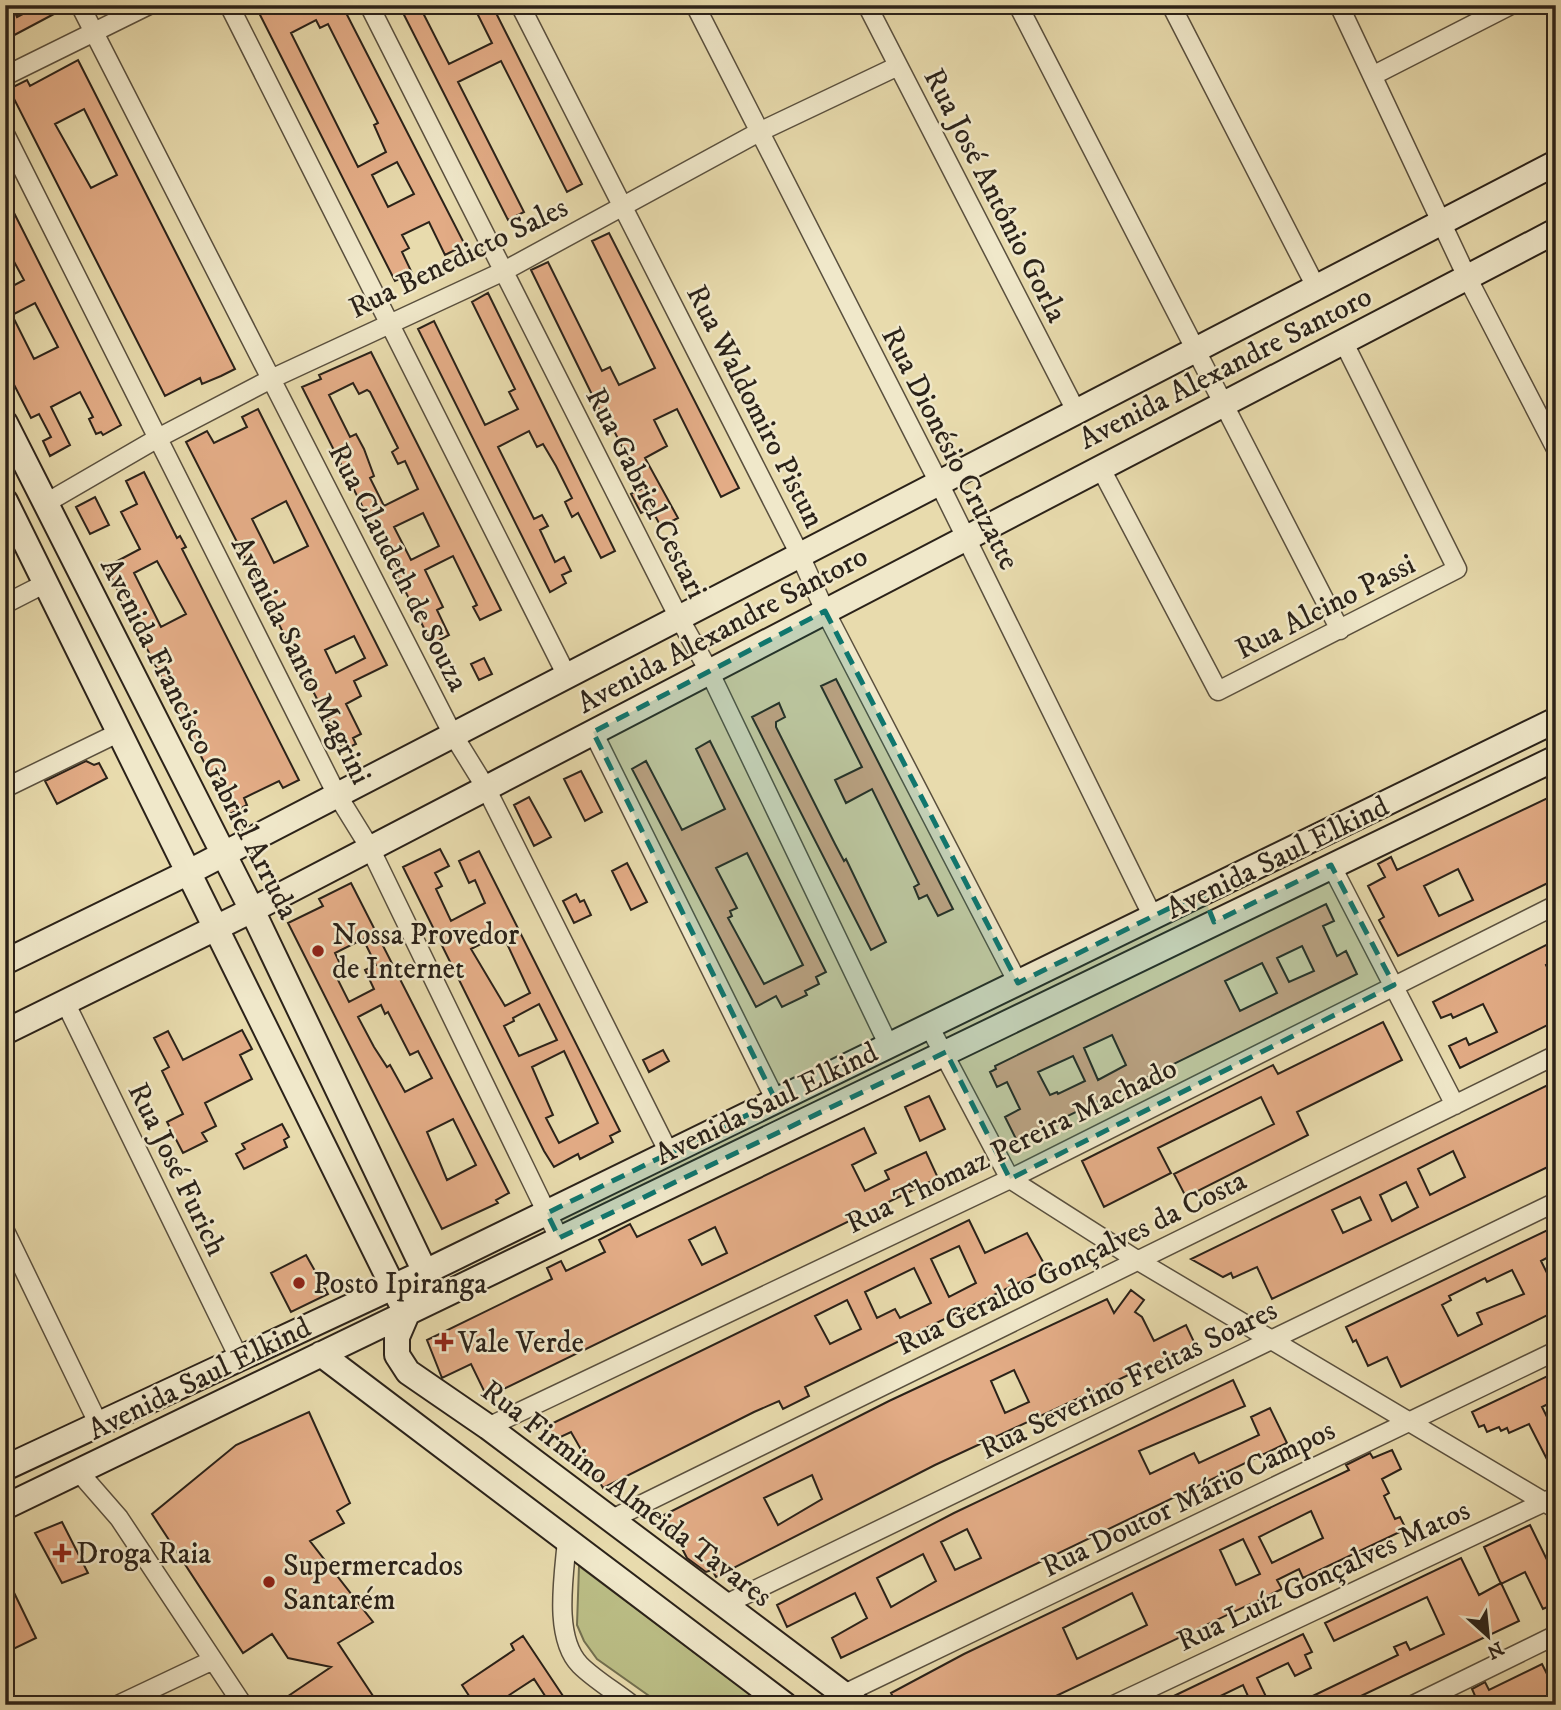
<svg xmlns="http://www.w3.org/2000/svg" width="1561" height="1710" font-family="'IM FELL DW Pica',serif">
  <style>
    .green { fill: #bbbe86; stroke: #737050; stroke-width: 2 }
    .building { fill: #e3ac86; stroke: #2b2219; stroke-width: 2; fill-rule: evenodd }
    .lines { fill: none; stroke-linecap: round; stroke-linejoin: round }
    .street-casing { stroke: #5a503e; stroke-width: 21 }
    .secondary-casing { stroke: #2b2219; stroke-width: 28 }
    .street { stroke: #f0e8ca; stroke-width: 18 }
    .secondary { stroke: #f0e8ca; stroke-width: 24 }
    .marked { fill: #0f766e; fill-opacity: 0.2; stroke: #0f766e; stroke-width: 5; stroke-dasharray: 14 9; stroke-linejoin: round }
    .poi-dot { fill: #8f2418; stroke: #f0e8ca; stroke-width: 2.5 }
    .labels { text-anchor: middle; stroke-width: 5; stroke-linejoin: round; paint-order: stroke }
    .street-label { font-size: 30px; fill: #2b2219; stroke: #f0e8ca }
    .poi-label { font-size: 30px; fill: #2b2219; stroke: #f0e8ca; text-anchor: start }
  </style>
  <rect width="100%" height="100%" fill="#e8dbad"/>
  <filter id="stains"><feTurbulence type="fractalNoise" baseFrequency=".00286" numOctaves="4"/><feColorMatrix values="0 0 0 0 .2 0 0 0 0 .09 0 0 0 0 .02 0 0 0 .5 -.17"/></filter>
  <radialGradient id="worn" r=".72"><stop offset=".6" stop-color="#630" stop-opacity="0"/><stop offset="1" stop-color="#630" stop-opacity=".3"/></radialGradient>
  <path class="green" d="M579,1566L751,1695L728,1705H662L597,1659L584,1641L577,1625Z"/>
  <path class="building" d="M5,5H12L17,17L40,5L69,6L5,40Z
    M255,5H342L465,245L445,255L429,222L402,235L409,248L402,252L412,273L395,281ZM316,20L320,28L328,24L378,123L374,125L386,152L358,167L291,33ZM397,162L414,194L388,207L372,175Z
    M399,5H419L449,64L492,43L473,5H492L582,184L567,192L501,61L458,82L524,212L508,220Z
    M78,60L235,369L221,376L202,384L200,378L165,396L9,89L27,80L30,86ZM84,109L117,175L91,188L55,124Z
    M5,195L121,425L103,435L101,432L96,434L89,419L93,417L80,392L51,407L70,445L50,456L43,441L51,437L39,414L31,418L5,367V290L24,280L5,245ZM35,303L58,347L34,359L12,315Z
    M609,233L739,488L721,497L677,409L654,420L667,446L645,458L678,518L661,527L651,508L641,513L631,494L643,488L604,411L601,413L531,270L548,262L602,371L610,367L619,385L655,368L592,241Z
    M488,293L615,551L601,558L578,513L572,517L565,502L572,498L556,466L543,444L537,447L529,431L498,447L534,519L542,515L548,526L540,530L555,562L564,557L571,571L562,575L566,583L550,592L418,329L434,321L485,425L518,409L509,392L515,389L472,302Z
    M371,352L501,610L480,620L473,607L477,605L453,556L425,570L443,607L437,610L449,635L432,644L302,387L321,379L319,375ZM353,383L359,394L367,390L370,392L398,448L392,452L398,464L405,461L418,489L384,506L370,478L374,476L364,449L356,434L350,437L329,395ZM423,513L439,546L411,560L394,527Z
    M258,409L387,665L354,681L361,696L346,704L361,734L353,738L356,744L343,750L186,442L207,431L214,443L247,427L242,417ZM286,501L308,546L274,563L252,519ZM354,636L365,658L336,673L325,650Z
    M144,472L177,538L180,536L186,547L182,549L299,780L283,788L279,781L244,798L247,805L230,814L106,567L140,549L121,512L137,504L126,481ZM157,561L186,614L161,627L134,573Z
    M95,497L109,525L90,534L76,507Z
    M484,658L492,674L479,680L471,664Z
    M836,679L953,909L938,916L927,895L919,899L914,887L919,884L872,789L846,803L835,780L862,767L821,686Z
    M779,703L785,717L776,722V727L835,844L844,861L846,859L886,942L871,950L752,717Z
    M710,741L826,972L816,977L819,984L805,991L807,995L782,1007L776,996L756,1007L632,769L646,761L682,830L725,809L696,749ZM747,853L803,965L764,984L728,918L732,916L730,911L737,908L716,868Z
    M86,761L94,765L99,763L107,778L57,804L45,781Z
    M581,771L602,812L585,821L564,779Z
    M1556,794V879L1398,956L1379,920L1384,917L1368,886L1385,877L1378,864L1391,857L1397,870ZM1458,869L1473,900L1439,916L1424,886Z
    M529,797L551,837L534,846L514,805Z
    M440,849L449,866L435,873L442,886L436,889L451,921L485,903L475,880L469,883L459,861L479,851L620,1131L610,1136L613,1142L580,1159L578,1154L554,1167L544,1151L403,867ZM502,933L530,993L505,1006L471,949ZM539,1004L557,1040L519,1056L504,1026L514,1021L513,1018ZM564,1051L598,1123L559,1143L546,1118L553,1115L532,1067Z
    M627,863L647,902L631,910L612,871Z
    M351,883L509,1193L496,1200L498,1203L442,1229L288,923L323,906L319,899ZM363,939L376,965L365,970L374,989L349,1002L333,970L341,966L335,953ZM381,1005L385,1014L388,1012L410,1055L418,1051L432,1078L405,1092L390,1065L387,1067L374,1047L358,1017ZM453,1119L476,1165L447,1180L427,1132Z
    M576,894L580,902L584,900L591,915L574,923L563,901Z
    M1326,904L1334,921L1323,926L1337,956L1346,951L1357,974L1017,1141L1005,1117L1020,1109L1007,1082L997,1087L990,1072L996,1069L995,1066ZM1302,946L1314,971L1289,982L1277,958ZM1262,963L1277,993L1240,1011L1225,981ZM1112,1035L1126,1065L1098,1080L1084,1048ZM1073,1056L1085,1081L1058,1094L1057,1092L1050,1095L1038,1072Z
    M1556,940V960L1546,965L1556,986L1550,990L1556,1001V1021L1460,1068L1449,1046L1466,1038L1469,1045L1497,1032L1483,1004L1453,1018L1451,1014L1441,1018L1433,1002Z
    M1383,1022L1402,1060L1297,1112L1308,1135L1186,1197L1174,1174L1274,1124L1261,1097L1158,1148L1171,1173L1104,1207L1082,1161L1273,1065L1278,1074Z
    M242,1030L252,1049L240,1055L252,1079L205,1103L216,1126L202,1133L207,1141L183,1153L167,1122L183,1114L162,1071L169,1067L154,1038L168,1031L183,1060Z
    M663,1050L669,1061L649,1072L643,1060Z
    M1556,1081V1163L1272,1299L1257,1267L1233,1278L1231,1273L1223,1277L1191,1259ZM1453,1151L1465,1177L1430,1195L1418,1169ZM1406,1182L1418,1207L1392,1221L1380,1195ZM1360,1197L1371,1220L1343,1233L1332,1210Z
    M929,1096L945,1129L920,1141L905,1107Z
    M282,1124L289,1137L284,1140L287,1147L244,1169L236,1154L245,1149L242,1144Z
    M864,1128L876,1153L852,1165L865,1191L889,1179L885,1171L926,1152L938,1178L487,1397L471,1364L442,1378L427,1340L552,1279L547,1268L561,1261L566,1271L605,1252L599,1240L630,1224L637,1237ZM715,1227L727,1253L702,1265L689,1240Z
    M969,1220L985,1253L1027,1233L1047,1269L805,1387L809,1396L783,1409L779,1401L754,1412L603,1488L571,1432L554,1440L547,1426ZM959,1246L976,1283L949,1297L931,1259ZM914,1268L931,1303L900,1318L895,1309L877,1318L865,1292ZM847,1300L861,1329L830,1344L815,1316Z
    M1556,1226V1253L1541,1261L1556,1291V1311L1401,1387L1387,1357L1368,1366L1356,1340L1353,1342L1346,1327ZM1512,1270L1524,1294L1477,1313L1482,1324L1458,1336L1442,1305L1451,1300L1449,1296L1485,1278L1487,1282Z
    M306,1255L328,1294L291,1312L271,1273Z
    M1131,1290L1144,1300L1135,1312L1142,1317L1154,1341L1186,1325L1195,1344L935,1465L716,1577L712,1570L706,1572L687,1558L671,1527L666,1529L660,1517L889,1401L1107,1299L1114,1313ZM1014,1370L1029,1402L1005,1413L991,1381ZM812,1475L822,1499L778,1525L764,1498Z
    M1556,1372V1400L1542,1407L1556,1435V1477L1529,1424L1509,1433L1507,1428L1501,1431L1499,1427L1487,1432L1484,1425L1479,1427L1472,1412Z
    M1233,1380L1245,1406L1139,1451L1150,1474L1194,1453L1199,1463L1259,1435L1251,1417L1270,1408L1287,1443L841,1658L832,1638L867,1618L855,1593L787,1627L777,1605L954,1513ZM967,1529L981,1558L955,1570L941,1542ZM923,1554L936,1581L891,1607L877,1578Z
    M309,1412L350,1503L337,1511L344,1523L310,1541L373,1622L338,1643L379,1705H275L331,1667L288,1658L272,1634L243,1653L152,1514L236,1445Z
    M1392,1450L1401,1469L1382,1479L1389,1493L1384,1496L1395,1519L1400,1517L1406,1529L1303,1578L1299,1569L1277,1580L1282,1589L1037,1705H988L986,1700L976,1705H897L891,1693L964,1654L1349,1470L1346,1465L1370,1453L1373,1458ZM1311,1511L1323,1538L1272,1563L1259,1537ZM1243,1539L1260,1574L1236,1585L1220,1550ZM1132,1593L1147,1625L1077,1659L1063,1628Z
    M62,1522L88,1573L62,1583L35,1533Z
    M1530,1525L1548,1562L1556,1558V1603L1543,1609L1525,1572L1501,1584L1484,1547Z
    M1461,1558L1479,1595L1501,1583L1519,1621L1342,1705H1294L1398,1655L1394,1647L1406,1642L1410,1650L1444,1634L1427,1597L1334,1641L1325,1623Z
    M5,1574L36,1638L5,1653Z
    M1303,1634L1312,1652L1305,1655L1311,1668L1295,1676L1288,1663L1257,1678L1270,1705H1252L1243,1685L1212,1700L1214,1705H1155Z
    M523,1636L569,1705H551L534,1679L494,1705H475L462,1685L514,1650L511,1644Z
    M1542,1664L1556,1692V1705H1479L1472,1689L1485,1682L1489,1690Z"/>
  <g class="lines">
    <g class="street-casing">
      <path id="street" d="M80,5L452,733L486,788L669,1153
        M229,5L566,674
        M369,5L678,616L709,671L889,1046
        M520,5L799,553L825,611L1018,983
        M695,5L938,481L1153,917
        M867,5L1075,409
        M1018,5L1340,630
        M1171,5L1315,285
        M1339,5L1467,277L1556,449
        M1374,75L1511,5
        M5,76L149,5
        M5,134L336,793L370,848L559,1238
        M1100,467L1218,691L1457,569L1343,341
        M46,503L158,438L271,379L504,271L759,132L898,66
        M5,604L46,583
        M593,732L776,1101
        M5,788L120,732
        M1331,865L1455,1105
        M65,1002L240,1360
        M929,1026L1010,1179L1137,1260L1556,1509
        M5,1231L99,1425
        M488,1427L1010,1179L1556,905
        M78,1471L119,1518L243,1705
        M612,1519L1556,1055
        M567,1540C564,1576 553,1637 580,1665C595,1680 616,1692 632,1705
        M724,1605L1556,1202
        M844,1694L1556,1351
        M118,1705L213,1660
        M1114,1705L1553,1498
        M1413,1705L1556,1635"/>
    </g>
    <g class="secondary-casing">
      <path id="secondary" d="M5,423L252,910L425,1272L397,1337V1355L408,1372L488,1427L858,1705
        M5,501L400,1301
        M5,962L189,872L1556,163
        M5,1032L252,910L1556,231
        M321,1354L785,1705
        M5,1468L425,1272L1556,720
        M5,1507L1556,758"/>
    </g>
    <use href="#street" class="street"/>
    <use href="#secondary" class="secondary"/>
  </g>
  <path class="marked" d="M825,611L1018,983L1202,892L1214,922L1331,865L1394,985L1010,1179L946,1052L559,1238L547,1213L776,1101L593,732Z"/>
  <g class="poi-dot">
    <circle cx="318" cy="951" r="7"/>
    <circle cx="299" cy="1283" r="7"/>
    <path d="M440.5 1331.5h7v7h7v7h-7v7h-7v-7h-7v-7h7z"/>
    <path d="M58.5 1542.5h7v7h7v7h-7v7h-7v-7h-7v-7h7z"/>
    <circle cx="269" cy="1582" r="7"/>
  </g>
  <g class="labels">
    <g class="street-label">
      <text transform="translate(996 195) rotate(63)" y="10">Rua José Antônio Gorla</text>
      <text transform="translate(458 257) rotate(-26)" y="10">Rua Benedicto Sales</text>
      <text transform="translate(1225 367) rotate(-27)" y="10">Avenida Alexandre Santoro</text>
      <text transform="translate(756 406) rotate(63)" y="10">Rua Waldomiro Pistun</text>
      <text transform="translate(951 448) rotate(63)" y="10">Rua Dionésio Cruzatte</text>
      <text transform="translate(647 493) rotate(63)" y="10">Rua Gabriel Cestari</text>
      <text transform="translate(399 567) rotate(63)" y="10">Rua Claudeth de Souza</text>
      <text transform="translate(1325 606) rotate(-27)" y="10">Rua Alcino Passi</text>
      <text transform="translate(722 629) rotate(-28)" y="10">Avenida Alexandre Santoro</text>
      <text transform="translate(302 660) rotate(63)" y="10">Avenida Santo Magrini</text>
      <text transform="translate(200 738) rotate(63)" y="10">Avenida Francisco Gabriel Arruda</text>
      <text transform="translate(1277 857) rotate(-26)" y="10">Avenida Saul Elkind</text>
      <text transform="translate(766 1103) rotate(-26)" y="10">Avenida Saul Elkind</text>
      <text transform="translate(1011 1145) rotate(-26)" y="10">Rua Thomaz Pereira Machado</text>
      <text transform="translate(178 1169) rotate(64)" y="10">Rua José Furich</text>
      <text transform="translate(1071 1262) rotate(-26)" y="10">Rua Geraldo Gonçalves da Costa</text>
      <text transform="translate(199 1378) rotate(-26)" y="10">Avenida Saul Elkind</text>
      <text transform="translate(1128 1379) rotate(-26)" y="10">Rua Severino Freitas Soares</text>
      <text transform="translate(627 1493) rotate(37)" y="10">Rua Firmino Almeida Tavares</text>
      <text transform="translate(1188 1498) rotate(-26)" y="10">Rua Doutor Mário Campos</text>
      <text transform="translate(1323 1575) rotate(-25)" y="10">Rua Luíz Gonçalves Matos</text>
    </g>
    <g class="poi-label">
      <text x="332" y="944">Nossa Provedor<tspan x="332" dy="34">de Internet</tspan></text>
      <text x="313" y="1293">Posto Ipiranga</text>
      <text x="458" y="1352">Vale Verde</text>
      <text x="76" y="1563">Droga Raia</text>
      <text x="283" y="1575">Supermercados<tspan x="283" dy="34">Santarém</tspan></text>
    </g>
  </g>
  <rect width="1561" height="1710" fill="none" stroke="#e8dbad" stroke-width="28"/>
  <rect x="7" y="7" width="1547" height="1696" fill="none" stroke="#2b2219" stroke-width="3.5"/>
  <rect x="14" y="14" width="1533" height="1682" fill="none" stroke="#2b2219" stroke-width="2"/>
  <g transform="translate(1488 1636) rotate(153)" stroke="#f0e8ca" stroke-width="5" paint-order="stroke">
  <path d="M0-5L12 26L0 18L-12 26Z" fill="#2b2219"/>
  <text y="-10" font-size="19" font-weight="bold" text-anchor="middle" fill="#2b2219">N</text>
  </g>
  <rect width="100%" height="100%" filter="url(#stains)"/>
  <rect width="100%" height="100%" fill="url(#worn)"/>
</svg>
